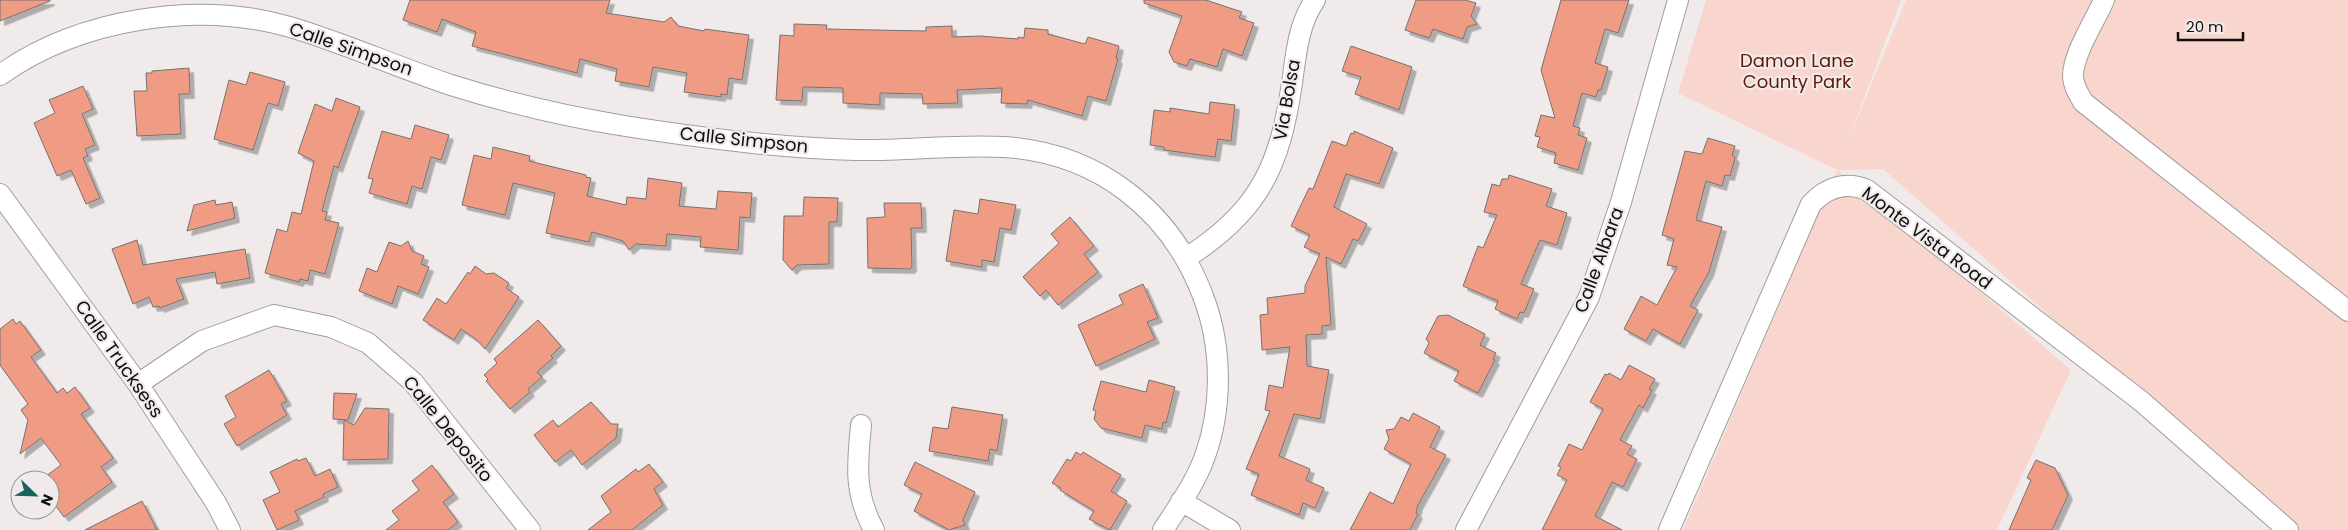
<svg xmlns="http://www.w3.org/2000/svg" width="2348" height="530" font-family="Poppins,sans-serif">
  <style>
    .green { fill: #f9d6cd }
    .building { fill: #f09b84; stroke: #767170; filter: url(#shadow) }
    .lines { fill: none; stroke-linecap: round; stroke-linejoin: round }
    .minor-casing { stroke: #a29d9c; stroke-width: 22 }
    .minor { stroke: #fff; stroke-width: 20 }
    .labels { text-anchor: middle; stroke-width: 4.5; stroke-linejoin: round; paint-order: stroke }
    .street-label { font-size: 18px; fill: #0f0e0d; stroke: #f0ebea }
    .park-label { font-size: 18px; fill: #611702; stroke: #f0ebea }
  </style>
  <defs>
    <filter id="shadow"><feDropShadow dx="4.5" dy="4.5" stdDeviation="0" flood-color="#0004"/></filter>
  </defs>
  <rect width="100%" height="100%" fill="#f0ebea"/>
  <path class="green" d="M1706,0H1901L1847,143L1906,0H2348V530H2293L1883,169L1838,170L2071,370L1997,530H1683L1837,170L1678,93Z"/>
  <path class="building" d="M0,0H50V1L0,21Z
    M410,0H610L606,13L664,22L671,17L678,26L704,31L705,29L749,35L742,80L729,78L727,95L721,94V97L684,92L687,73L653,67L649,87L615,81L617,69L580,59L577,73L472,46L476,32L442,19L437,32L403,20Z
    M1144,0H1206L1242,12L1239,18L1254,23L1242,56L1223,49L1217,67L1190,59L1187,66L1174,62L1169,52L1182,16L1144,3Z
    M1416,0H1465L1476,3L1471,16L1477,24L1467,27L1463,39L1433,29L1429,38L1405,30Z
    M1561,0H1629L1618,33L1605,29L1595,63L1608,67L1601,90H1598L1596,97L1582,93L1573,126L1580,128L1578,135L1587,138L1578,170L1554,163L1556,153L1537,147L1540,137L1535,136L1541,115L1555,118L1541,70Z
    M794,24L827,25L826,29L926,31V27L952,26V37L980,36L1018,39V37L1024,38L1025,28L1048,30V34L1085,44L1088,37L1119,46L1116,58L1118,59L1106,101L1088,96L1082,116L1028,100L1027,104L1001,103L1002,88L957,90L958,103L923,104L922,94L880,93V105L843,103V88L803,87L802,101L776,100L780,35L794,36Z
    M1351,46L1412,67L1399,110L1355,94L1361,77L1342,71Z
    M189,68L190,94H179L181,134L137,136L134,91H147L146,73H152V71Z
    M250,72L285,82L278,106L268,103L253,150L214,139L229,80L246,85Z
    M83,86L93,109L82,114L95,145L85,149L88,156L83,158L100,198L86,204L71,170L57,176L34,123L55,113L49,100Z
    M336,98L360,107L338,168L334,166L322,211L327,212L325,220L339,223L325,274L310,270L308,281L300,279L299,282L265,273L277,229L287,232L292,212L301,214L314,161L298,153L315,104L332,111Z
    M1210,102L1235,105L1231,141L1218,139L1215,157L1164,150V147L1150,145L1154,110L1170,112V108L1209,114Z
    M415,125L449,135L441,160L431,157L422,189L412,186L407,204L369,193L373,179L368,178L382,131L411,139Z
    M1354,131L1393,148L1379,184L1346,174L1334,207L1367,224L1358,241L1353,239L1341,264L1326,257L1331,325L1322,326V334L1306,335L1307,366L1329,370L1320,419L1294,414L1279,456L1310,469L1306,480L1324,488L1315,508L1303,503L1299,515L1251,495L1259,474L1246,469L1270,411L1265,410L1269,385L1283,388L1290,347L1262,350L1260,315L1268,314L1267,298L1305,293V286L1320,254L1304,247L1310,235L1291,226L1309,188L1313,189L1332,141L1346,146L1351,133L1354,134Z
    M1708,138L1735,146L1732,155L1735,158L1730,176L1725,175L1722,186L1706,181L1696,220L1722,227L1709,272L1690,306L1698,310L1680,344L1653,329L1646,341L1624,329L1641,296L1657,305L1677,267L1667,265L1674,239L1662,235L1685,151L1702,154Z
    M493,147L530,156L529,161L586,175V177L591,178L587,196L626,205L627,197L646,199L648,178L682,183L679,206L716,209L718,191L752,193L750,218L740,217L738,250L700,247L701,237L667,234L666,246L636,244L629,250L623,241L592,232L589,242L546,233L555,193L513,183L505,215L462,205L474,155L491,159Z
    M1509,175L1552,189L1546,206L1567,213L1557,245L1540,240L1521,284L1534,289L1524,313L1520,312L1517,319L1495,309L1498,301L1463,286L1478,246L1483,248L1497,215L1484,212L1492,184L1500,186L1502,179H1508Z
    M804,197L838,198L837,222H829V264L797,265L792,270L783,260L784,216H803Z
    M980,199L1016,205L1011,230L1000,228L994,262L982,260V267L946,261L954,210L978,214Z
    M215,200L216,205L232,202L235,218L187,231L194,205Z
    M884,203H921L922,228H911L912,267L910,269L868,268L867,218L885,217Z
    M1070,217L1094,246L1084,254L1098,272L1058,305L1046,290L1040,296L1023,277L1059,243L1051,234Z
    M137,240L143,265L245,249L250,278L217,284L215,272L176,279L184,299L160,308L159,306L153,307L149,297L133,304L112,249Z
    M408,241L412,251L424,256L421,264L429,267L418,294L398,286L392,304L359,291L367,268L377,272L389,242L401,246Z
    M475,266L486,274L494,273L509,283L506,288L519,297L485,349L477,340L461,329L454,340L423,320L437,298L446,304L468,272L470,274Z
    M1143,284L1158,318L1147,322L1155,339L1096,366L1078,325L1123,304L1119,295Z
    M1448,315L1485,334L1480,345L1496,353L1493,359L1495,360L1478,393L1454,381L1459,371L1424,353L1429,343L1426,339L1438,316Z
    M13,319L16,324L20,321L41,350L31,357L57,393L63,388L67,393L75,387L90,408L81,414L113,458L101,467L112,482L64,517L50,498V480L46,476L61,465L41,438L20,454L28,420L21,410L28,404L0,365V329Z
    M538,320L561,346L551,356L553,358L537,372L542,377L528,389L530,392L510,409L486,381L488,379L484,375L497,363L494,359Z
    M1629,365L1655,379L1649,389L1652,390L1643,408L1639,405L1620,440L1632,446L1627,454L1637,459L1623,487L1612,482L1595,516L1622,530H1542L1567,480L1557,475L1561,467L1558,466L1569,444L1582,450L1603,409L1590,402L1605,374L1608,375L1609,373L1621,380Z
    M269,370L287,401L281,404L287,415L237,446L224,424L236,417L225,396Z
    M1149,380L1175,387L1166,423L1163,422L1162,429L1145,425L1142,438L1101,428L1094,419L1096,411L1093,410L1101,381L1146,392Z
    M334,393L357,394L348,420L333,419Z
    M591,402L611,424H618L616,438L582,465L571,450L555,462L534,435L553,420L558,427Z
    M952,407L1003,415L997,451L990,449L988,461L929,451L933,427L948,429Z
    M365,408L389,409L388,459L343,460L344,420L354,425Z
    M1413,413L1440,427L1430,447L1446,455L1418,505L1416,513L1418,514L1410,530H1350L1370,492L1393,504L1411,464L1384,449L1389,439L1386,430L1394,429L1401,417L1409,421Z
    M1076,452L1081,455L1083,452L1121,475L1111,491L1127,501L1110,530L1089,519L1094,511L1060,490L1061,488L1052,483L1067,459L1071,461Z
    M306,458L315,476L330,469L338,487L323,494L324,497L295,511L299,520L277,530L263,500L280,492L270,472L297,459L298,461Z
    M2036,460L2055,468L2068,495L2052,530H2009L2031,480L2027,478Z
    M915,462L975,492L963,520L965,525L949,530L914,511L922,494L904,485Z
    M649,464L663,482L654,489L663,505L632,530H588L611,512L601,496L636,469L638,472Z
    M432,465L454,494L443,502L458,522L448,530H386L399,520L392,511L419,490L412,481Z
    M142,501L157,530H85Z"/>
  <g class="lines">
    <g class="minor-casing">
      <path id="minor" d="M2104,0C2095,21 2073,54 2073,76C2073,86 2079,94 2083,102L2348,311
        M0,75C79,19 196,0 290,27C344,43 397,67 451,85C505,102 569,117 625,126C701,138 778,148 856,150C905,151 955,144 1004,147C1097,153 1170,209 1203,296C1222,345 1223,406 1205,456C1196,482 1178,507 1163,530
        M0,194L138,384L216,503L230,530
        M1186,258C1259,212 1280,166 1292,83C1296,54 1298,25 1315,0
        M138,384L202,341L274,315L331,327L368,343L413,382L530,530
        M861,425C857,465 854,493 874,530
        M1181,501L1230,530
        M1466,530L1589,297L1621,202L1678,0
        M1669,530L1811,204C1827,187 1846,181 1867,190L2141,401L2288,530"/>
    </g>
    <use href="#minor" class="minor"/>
  </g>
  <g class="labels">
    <g class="street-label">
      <text transform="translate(351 49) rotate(19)" y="6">Calle Simpson</text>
      <text transform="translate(1287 100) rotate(-80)" y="6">Via Bolsa</text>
      <text transform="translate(744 140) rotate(6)" y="6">Calle Simpson</text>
      <text transform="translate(1927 238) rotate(37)" y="6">Monte Vista Road</text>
      <text transform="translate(1599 260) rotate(-70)" y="6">Calle Albara</text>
      <text transform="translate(119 359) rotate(55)" y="6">Calle Trucksess</text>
      <text transform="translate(448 429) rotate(51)" y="6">Calle Deposito</text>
    </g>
    <g class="park-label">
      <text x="1797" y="67">Damon Lane<tspan x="1797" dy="21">County Park</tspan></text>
    </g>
  </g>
  <g transform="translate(35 495) rotate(113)"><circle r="24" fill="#f0ebea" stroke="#969392"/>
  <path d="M0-4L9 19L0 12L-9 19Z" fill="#17635d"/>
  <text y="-8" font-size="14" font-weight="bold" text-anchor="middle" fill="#0f0e0d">N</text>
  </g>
  <path d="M2178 32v8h65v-8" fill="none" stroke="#0f0e0d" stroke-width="2.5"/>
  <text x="2186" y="32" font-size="15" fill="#0f0e0d" stroke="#f0ebea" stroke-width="4" paint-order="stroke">20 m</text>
</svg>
